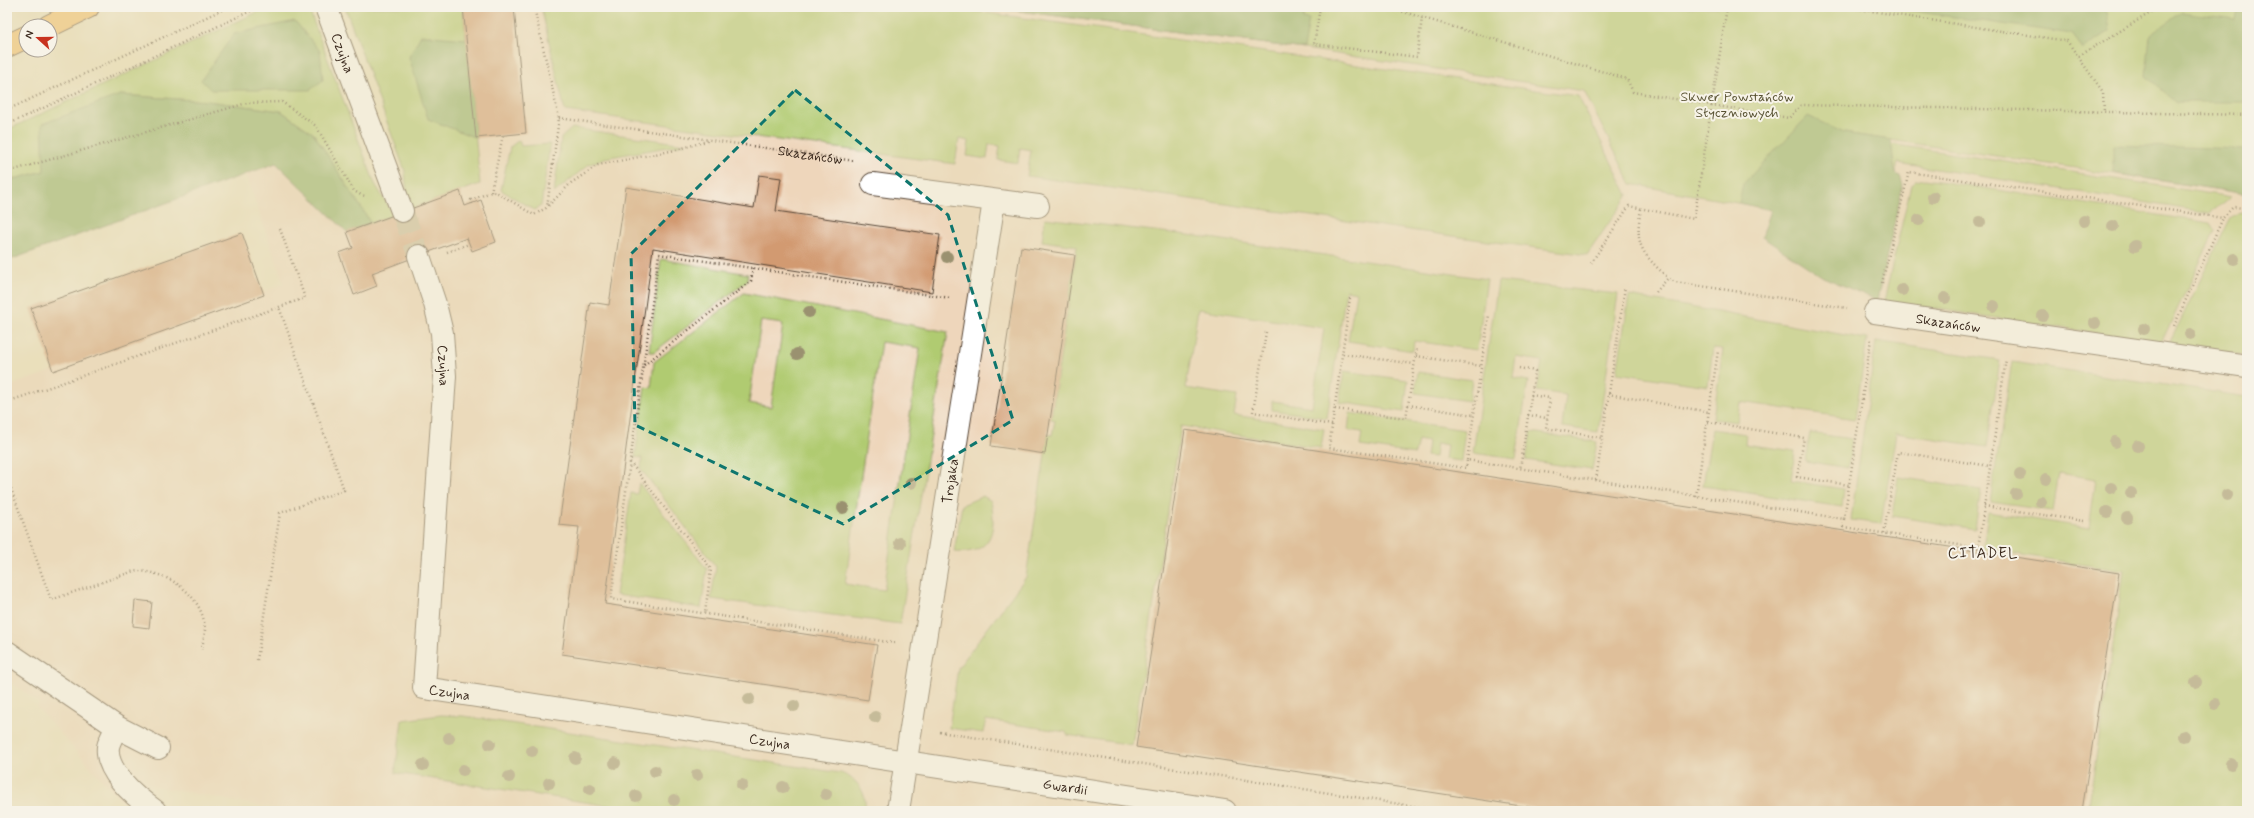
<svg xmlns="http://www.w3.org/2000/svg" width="2254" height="818" font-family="Mynerve,sans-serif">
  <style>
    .built { fill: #eed6bb }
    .green { fill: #b0cb71; stroke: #767a48; fill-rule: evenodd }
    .forest { fill: #8caf63; stroke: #646c40 }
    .building { fill: #d29a71 }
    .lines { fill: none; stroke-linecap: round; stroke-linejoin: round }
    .minor-tunnel { stroke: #c7bb9c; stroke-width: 22; stroke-dasharray: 22 11; stroke-linecap: butt }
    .minor-casing { stroke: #554536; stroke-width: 24 }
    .major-casing { stroke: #554536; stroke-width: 24 }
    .path { stroke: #554536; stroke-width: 2.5; stroke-dasharray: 1 3; stroke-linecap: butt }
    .minor { stroke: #fff; stroke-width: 22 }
    .major { stroke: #f7c06c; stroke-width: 22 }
    .tree { fill: #9a9170 }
    .marked { fill: none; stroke: #0f766e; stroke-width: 3; stroke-dasharray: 8 5; stroke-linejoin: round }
    .labels { text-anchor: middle; stroke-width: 4; stroke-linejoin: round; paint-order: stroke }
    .street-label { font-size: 14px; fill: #3b2a1e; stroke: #f7f3e8 }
    .park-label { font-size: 14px; fill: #585233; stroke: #f7f3e8 }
    .neighbourhood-label { font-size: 15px; letter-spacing: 1px; fill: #3b2a1e; stroke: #f7f3e8 }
  </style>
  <rect width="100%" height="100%" fill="#f7f3e8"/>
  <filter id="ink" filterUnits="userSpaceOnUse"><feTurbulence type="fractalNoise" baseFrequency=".025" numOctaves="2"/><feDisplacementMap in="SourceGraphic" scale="8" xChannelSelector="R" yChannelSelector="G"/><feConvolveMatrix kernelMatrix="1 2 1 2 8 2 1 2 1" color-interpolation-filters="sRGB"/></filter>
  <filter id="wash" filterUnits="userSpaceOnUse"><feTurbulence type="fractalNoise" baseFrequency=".012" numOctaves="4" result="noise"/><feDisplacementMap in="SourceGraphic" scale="16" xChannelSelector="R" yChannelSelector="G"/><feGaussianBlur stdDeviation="0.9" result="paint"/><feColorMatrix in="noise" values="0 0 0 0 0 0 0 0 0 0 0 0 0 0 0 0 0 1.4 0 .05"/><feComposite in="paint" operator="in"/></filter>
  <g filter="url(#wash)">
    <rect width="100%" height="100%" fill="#eadfbb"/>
    <path class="built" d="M463,7H990L1304,49L1584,91L1631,184L1771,209L1844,133L2247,194V811H287L148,785L127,808L37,707L40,703L7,680V387L264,295L263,292L284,284L246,174L276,163L347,232L402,211Z"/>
    <path class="green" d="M268,7H308L375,184L394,215L371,223L314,134L281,111L207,101L120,95L44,171L7,181V130Z
      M345,7H463L480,184L408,210L405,171Z
      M541,7H945L1578,96L1628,195L1587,255L1027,176L1031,150L1020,148L1018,163L998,160L1000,146L989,144L987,159L967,156L969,141L959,139L955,164L565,111Z
      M990,7H2247V194L1844,133L1771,209L1631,184L1584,91L1304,49Z
      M572,128L685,144L605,158L588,165L554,193L561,138Z
      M519,140L521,146L550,144L541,206L534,210L501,190L510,147Z
      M1891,144L2231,197L2210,213L1898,163L1895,174Z
      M1925,179L2210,223L2215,231L2161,343L1884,301L1911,185L1915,181Z
      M2241,212L2247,213V356L2169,344L2230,219Z
      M1045,218L1196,236L1487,279L1477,350L1414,341L1413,351L1348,341L1356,292L1346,290L1327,418L1272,410V401L1312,407L1324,328L1198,309L1186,388L1237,396L1234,415L1324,429L1321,448L1181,426L1132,745L1067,735L1066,732L986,720L983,733L949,728L958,668L1026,577L1048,435H1052L1055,420L1051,419L1077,246L1042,241Z
      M661,259L748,274L747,281L654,352H649Z
      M1498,281L1618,294L1598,432L1562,427L1566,395L1537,391L1542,361L1516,357L1513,378L1528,381L1516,459L1473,453Z
      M744,293L948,332L900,624L711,599L716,567L641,469L642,458L635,457L645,387L651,388L654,362ZM761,321L783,324L771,407L749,403ZM881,342L920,348L884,590L845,584Z
      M1629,296L1867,339L1855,419L1740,402L1737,422L1713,419L1723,349L1713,348L1708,386L1617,373Z
      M1876,341L2000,360L1987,447L1896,433L1881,524L1851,520Z
      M2012,362L2247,397V811H2088L2124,571L1983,549L1988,512L2089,528L2096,479L2059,473L2053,511L1990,502Z
      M1344,371L1408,380L1404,412L1339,402Z
      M1418,372L1472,380L1469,401L1415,393Z
      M1350,413L1465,430L1461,461L1445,459L1447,445L1437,443L1435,457L1426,456L1428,442L1418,440L1415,454L1360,446L1362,432L1348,430Z
      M1712,429L1746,434L1745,444L1795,451L1791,481L1844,489L1842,507L1703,486Z
      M1531,432L1597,442L1592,470L1526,460Z
      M1810,433L1852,439L1848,468L1805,461Z
      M1898,477L1981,490L1975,529L1892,516Z
      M639,483L707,569L701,608L616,595L631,493L637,494Z
      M983,496L991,501C997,532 991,555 954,552L962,505Z
      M441,715L463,716L841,773C859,780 867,793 865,811H643L395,773L402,720Z"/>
    <path class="forest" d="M990,7H1306L1303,19L1309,20L1304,49Z
      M1884,7H2095L2107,12L2110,31L2083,49L2072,34Z
      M2238,7H2247V102H2176L2146,76L2150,35L2182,12L2235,19Z
      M295,21L320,51L323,80L310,90H211L201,80L234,34Z
      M421,35L467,39L476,138L428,119L409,57Z
      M120,95L207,101L281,111L314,134L371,223L347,232L276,163L7,261V181L44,171L42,124Z
      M1808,116L1844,133L1891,140L1895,174L1900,176L1903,185L1877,300L1823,277L1762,237L1771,210L1739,203L1743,184Z
      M2113,145L2247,149V194L2113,173Z"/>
    <g id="blocks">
      <path class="building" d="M463,7H514L526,133L476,138Z
        M759,175L781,178L776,211L940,235L932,292L653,248L605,604L877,645L868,700L562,654L579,527L559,525L590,302L609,305L626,187L754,208Z
        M460,191L465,206L481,200L496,242L472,251L467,238L372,273L377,286L354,295L339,253L353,248L347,232Z
        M242,233L264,295L53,371L31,308Z
        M1021,247L1075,255L1045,454L991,446Z
        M1185,430L2119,573L2082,811H1554L1136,747Z
        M135,600L152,602L149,628L133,626Z"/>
    </g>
  </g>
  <g filter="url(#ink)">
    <use href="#blocks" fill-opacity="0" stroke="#554536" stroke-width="1"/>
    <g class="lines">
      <path class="minor-tunnel" d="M402,211L419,256"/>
      <g class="minor-casing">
        <g id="minor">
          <path id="s2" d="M326,7L402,211"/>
          <path d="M873,184L1038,206"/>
          <path id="s3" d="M419,256L435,304L442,333L445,376L424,688L1225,811"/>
          <path id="s4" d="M1875,312L2247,366"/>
          <path d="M7,652L117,727L158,748"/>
          <path d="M117,727C114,733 109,741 108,747C105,772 137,798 155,811"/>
          <path id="s5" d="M898,811L994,201"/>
        </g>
      </g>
      <g class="major-casing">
        <path id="major" d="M49,26L88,7
          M7,46L26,37"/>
      </g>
      <g class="path">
        <path d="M534,7L559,118L547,207"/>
        <path d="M1320,7L1314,44L1417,57L1422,18"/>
        <path d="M1387,7L1627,79L1633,92L1789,118L1801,105L2247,115"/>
        <path d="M1845,7L2067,41L2103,92L2104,113"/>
        <path d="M2079,56L2160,7"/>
        <path d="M7,110L228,7"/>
        <path id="s1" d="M559,118L855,161"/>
        <path d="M7,125L259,7"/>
        <path d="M7,172L247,103L282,102L316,126L354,191L361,195L366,196"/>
        <path d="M491,192L503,135"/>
        <path d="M472,204L471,200L491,192L498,193L534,215L546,208L571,183L598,165L676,150L710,140"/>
        <path d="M1641,209C1634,246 1642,253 1668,278"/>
        <path d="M447,252L469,244"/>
        <path d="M1591,263L1629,206L1694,219L1727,7"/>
        <path d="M1882,283L1909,172L2223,218L2233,207L2247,208"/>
        <path d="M1656,292L1668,278L1675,282L1701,286L1847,308"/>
        <path d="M1350,298L1329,448L1466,468L1467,460L1844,519L1871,339"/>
        <path d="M2174,326L2223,218"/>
        <path d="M1266,332L1253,412L1332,425"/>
        <path d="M1343,354L1414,364"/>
        <path d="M1416,356L1481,366"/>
        <path d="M644,365L751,281L753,268"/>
        <path d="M1519,368L1535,371L1520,469"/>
        <path d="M1608,394L1709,412"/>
        <path d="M1531,395L1550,398L1546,428L1602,438"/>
        <path d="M7,402L305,298L280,229"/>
        <path d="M1408,405L1474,415"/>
        <path d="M1335,409L1406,418L1417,348"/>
        <path d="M1528,415L1547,418"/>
        <path d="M1708,422L1804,438L1797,477L1849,485"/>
        <path d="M1467,460L1489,315"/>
        <path d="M630,462L711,569L705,613"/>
        <path d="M7,477L51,600L134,571C166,570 203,594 205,629C205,636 202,644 202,650"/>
        <path d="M1596,480L1625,287"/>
        <path d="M1696,496L1718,351"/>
        <path d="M1984,506L2084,521"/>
        <path d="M1844,519L1843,527L1978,548L2006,359"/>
        <path d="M1884,533L1898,452L1990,466"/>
        <path d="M895,643L611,599L659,254L950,298"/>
        <path d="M257,660L280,513L344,490L279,307"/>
        <path d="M940,732L1444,811"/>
      </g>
      <use href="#minor" class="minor"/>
      <use href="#major" class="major"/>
    </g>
    <g class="tree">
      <circle cx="1933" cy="197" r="6"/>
      <circle cx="1919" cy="220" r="6"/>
      <circle cx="2084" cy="221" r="6"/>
      <circle cx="1980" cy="222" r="6"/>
      <circle cx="2113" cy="226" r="6"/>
      <circle cx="2135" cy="246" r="6"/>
      <circle cx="947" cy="257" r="6"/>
      <circle cx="2234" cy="259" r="6"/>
      <circle cx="1902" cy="290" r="6"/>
      <circle cx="1945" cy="298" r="6"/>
      <circle cx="1994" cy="306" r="6"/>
      <circle cx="809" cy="312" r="6"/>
      <circle cx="2043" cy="316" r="6"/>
      <circle cx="2095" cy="323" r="6"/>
      <circle cx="2144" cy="329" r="6"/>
      <circle cx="2190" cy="334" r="6"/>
      <circle cx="797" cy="354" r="6"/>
      <circle cx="2115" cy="442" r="6"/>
      <circle cx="2138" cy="446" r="6"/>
      <circle cx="2020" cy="474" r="6"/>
      <circle cx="2046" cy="479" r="6"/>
      <circle cx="911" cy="483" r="6"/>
      <circle cx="2111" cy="488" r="6"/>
      <circle cx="2131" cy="493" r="6"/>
      <circle cx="2016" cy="494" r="6"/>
      <circle cx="2227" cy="495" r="6"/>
      <circle cx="2041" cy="502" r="6"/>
      <circle cx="843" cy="508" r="6"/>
      <circle cx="2107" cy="512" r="6"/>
      <circle cx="2127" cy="518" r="6"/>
      <circle cx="900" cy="543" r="6"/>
      <circle cx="2196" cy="682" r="6"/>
      <circle cx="749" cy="699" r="6"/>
      <circle cx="2215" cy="704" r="6"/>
      <circle cx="794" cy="706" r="6"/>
      <circle cx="875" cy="717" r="6"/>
      <circle cx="2184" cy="736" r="6"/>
      <circle cx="449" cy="738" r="6"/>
      <circle cx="490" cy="744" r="6"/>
      <circle cx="532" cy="751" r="6"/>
      <circle cx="575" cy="758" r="6"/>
      <circle cx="615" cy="763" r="6"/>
      <circle cx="2231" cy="764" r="6"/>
      <circle cx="423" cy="765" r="6"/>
      <circle cx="463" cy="770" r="6"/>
      <circle cx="655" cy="771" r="6"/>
      <circle cx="697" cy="775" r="6"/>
      <circle cx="509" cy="777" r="6"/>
      <circle cx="549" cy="783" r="6"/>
      <circle cx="742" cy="785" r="6"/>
      <circle cx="783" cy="787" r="6"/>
      <circle cx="590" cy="789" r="6"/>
      <circle cx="826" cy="794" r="6"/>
      <circle cx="636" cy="796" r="6"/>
      <circle cx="674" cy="800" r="6"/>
    </g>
  </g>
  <path d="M0 0H2254V818H0ZM795,90L948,215L1013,420L843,524L635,425L631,254Z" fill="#eadfbb" fill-opacity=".55" fill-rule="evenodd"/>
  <path class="marked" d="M795,90L948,215L1013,420L843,524L635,425L631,254Z"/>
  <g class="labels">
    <g class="street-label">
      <text dy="5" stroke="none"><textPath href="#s2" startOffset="49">Czujna</textPath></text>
      <text dy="5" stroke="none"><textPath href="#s1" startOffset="254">Skazańców</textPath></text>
      <text dy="5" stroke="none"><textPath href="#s4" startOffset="74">Skazańców</textPath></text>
      <text dy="5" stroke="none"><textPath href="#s3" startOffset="113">Czujna</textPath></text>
      <text dy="5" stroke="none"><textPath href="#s5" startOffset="334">Trojaka</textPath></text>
      <text dy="5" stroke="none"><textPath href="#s3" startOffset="462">Czujna</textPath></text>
      <text dy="5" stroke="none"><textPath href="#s3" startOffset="786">Czujna</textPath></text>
      <text dy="5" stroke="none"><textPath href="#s3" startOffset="1085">Gwardii</textPath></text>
    </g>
    <g class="park-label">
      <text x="1737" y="101">Skwer Powstańców<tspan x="1737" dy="16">Styczniowych</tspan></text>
    </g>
    <g class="neighbourhood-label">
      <text x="1983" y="558">CITADEL</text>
    </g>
  </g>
  <rect width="2254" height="818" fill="none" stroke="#f7f3e8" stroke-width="24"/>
  <g transform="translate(38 38) rotate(291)"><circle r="19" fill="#f7f3e8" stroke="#aca397"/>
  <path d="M0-3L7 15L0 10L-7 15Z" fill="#c8321e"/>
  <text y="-6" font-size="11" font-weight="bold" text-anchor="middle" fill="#3b2a1e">N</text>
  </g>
</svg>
